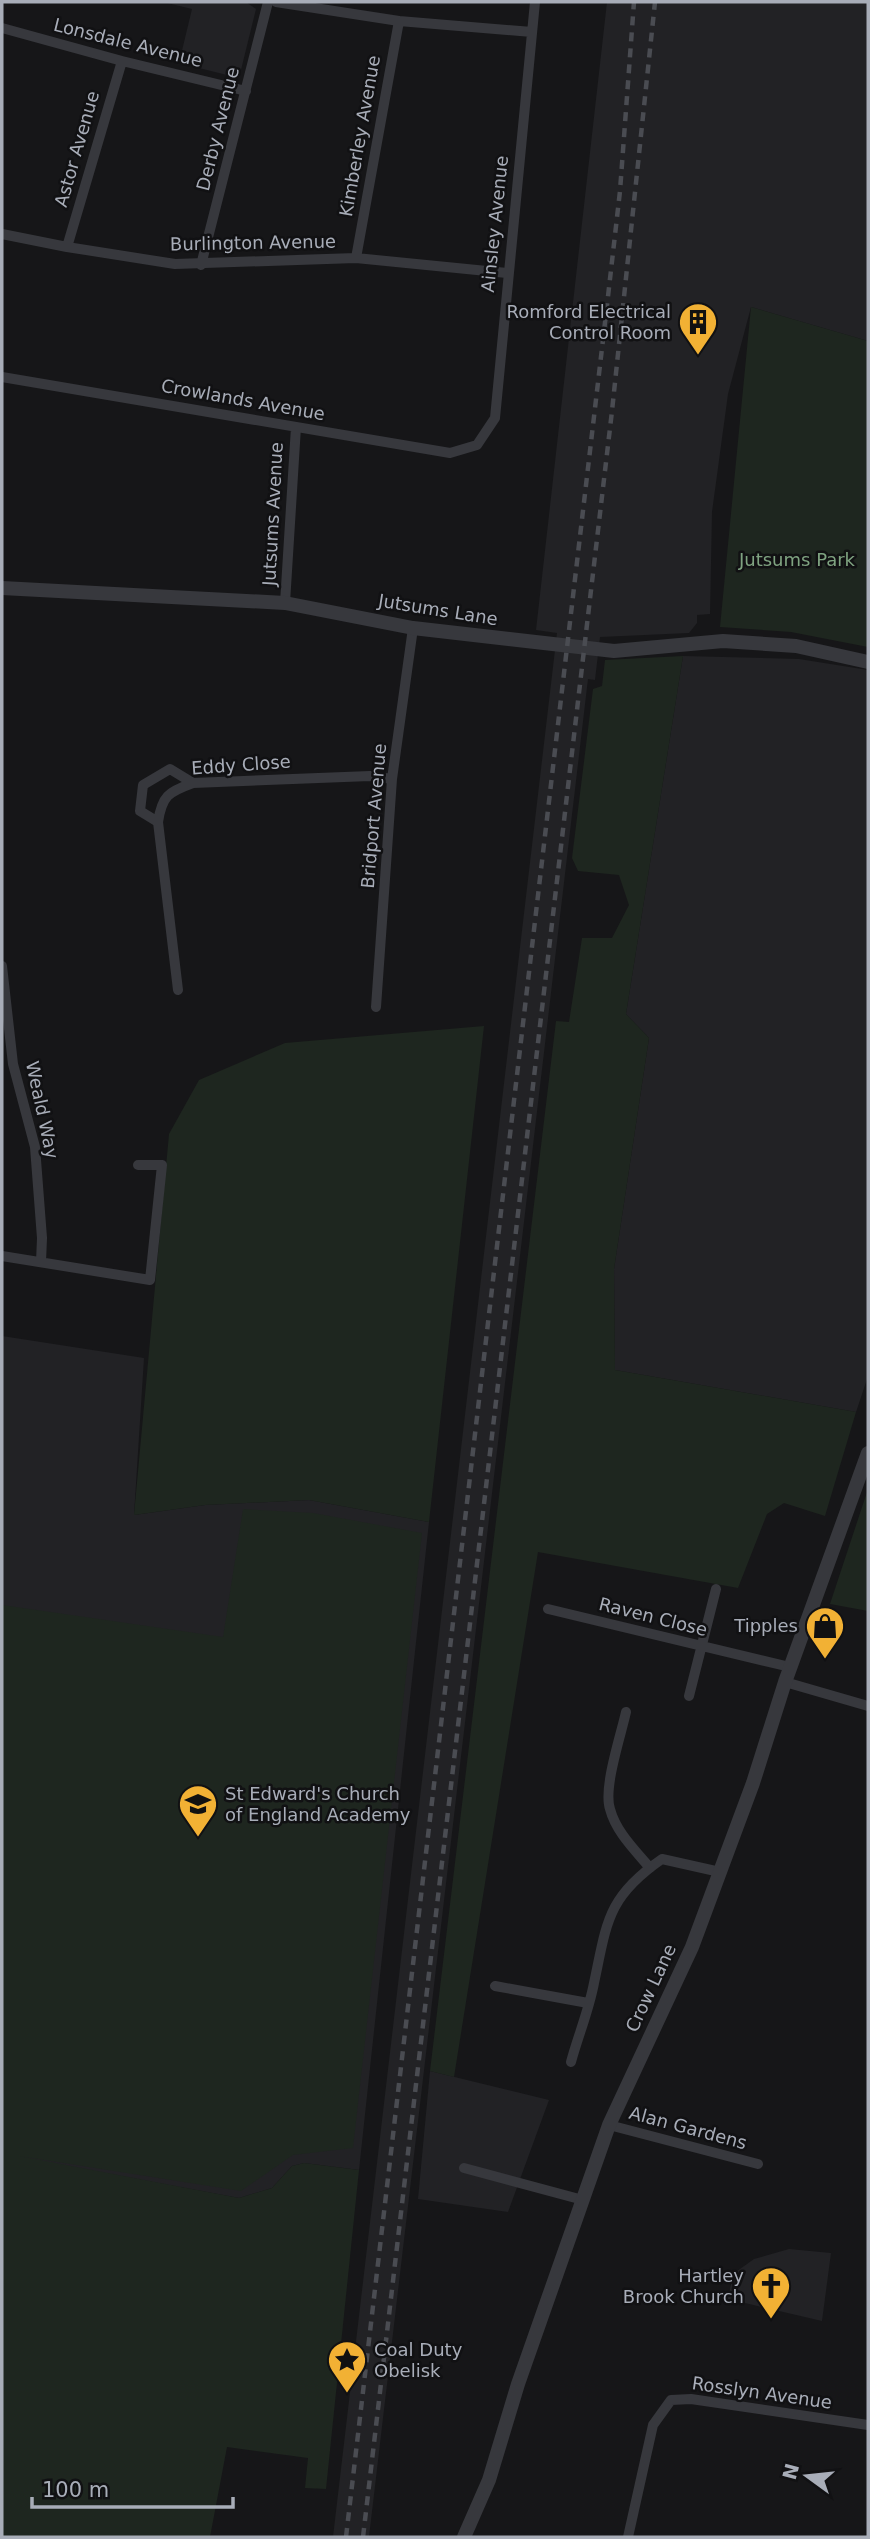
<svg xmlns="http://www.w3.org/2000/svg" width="870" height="2539" font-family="'DejaVu Sans',sans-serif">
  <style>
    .built { fill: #222225 }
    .green { fill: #1e261f }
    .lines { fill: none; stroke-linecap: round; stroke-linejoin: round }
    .minor { stroke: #37383d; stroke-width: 10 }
    .tertiary { stroke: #37383d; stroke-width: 14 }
    .rail { stroke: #4a4c52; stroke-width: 4.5; stroke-dasharray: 9 7; stroke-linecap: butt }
    .labels { text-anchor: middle; stroke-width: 5; stroke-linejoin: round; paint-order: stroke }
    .street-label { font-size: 18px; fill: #a8adb8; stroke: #111113 }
    .poi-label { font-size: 18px; fill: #a8adb8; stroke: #111113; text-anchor: end }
    .park-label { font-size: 18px; fill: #7fa381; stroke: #111113 }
  </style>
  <rect width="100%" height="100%" fill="#161618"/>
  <path class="built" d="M163,2H246L256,9L239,78L179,63L192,9Z
    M607,2H868V341L751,307L728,394L712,512L710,614L697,615V623L689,633L600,637L595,680L588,679L369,2537H333L557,633L536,630Z
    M683,656L799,659L868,670V1376L856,1412L615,1370L614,1269L649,1038L626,1014Z
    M2,1336L144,1358L134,1515L205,1505L309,1500L429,1522L359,2170L304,2163L292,2166L272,2188L239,2198L2,2154Z
    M430,2071L549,2100L508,2212L418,2199Z
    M789,2249L831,2253L822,2321L728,2299L733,2274L754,2259Z"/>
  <path class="green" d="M751,307L868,341V647L791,632L720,627Z
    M683,656L626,1014L649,1038L614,1269L615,1370L856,1412L825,1516L784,1503L767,1514L738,1588L538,1552L454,2077L430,2071L556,1021L569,1022L582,938H612L629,905L619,875L578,871L572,858L593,689L602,686L605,660Z
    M484,1026L429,1522L309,1500L205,1505L134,1515L169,1134L199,1080L285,1043Z
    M868,1489V1611L830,1604Z
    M243,1509L313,1513L422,1533L353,2148L293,2155L241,2191L19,2156L239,2198L272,2188L292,2166L304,2163L359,2170L326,2489L305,2488L308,2458L227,2447L210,2537H2V1605L223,1637Z"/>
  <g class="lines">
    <path class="minor" d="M276,2L399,21L532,32
      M2,28L122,61L246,91
      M2,234L67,247L175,264L356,258L507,273
      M67,247L122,61
      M356,258L399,21
      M201,265L268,2
      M2,377L450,453L477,445L495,418L535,2
      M285,603L296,427
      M158,822L140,811L143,785L170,769L193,783
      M2,966L13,1064L35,1147L42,1238L41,1262
      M178,990L158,822C162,796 168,792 193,783L370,776L392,779
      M376,1007L392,779L413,628
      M2,1256L150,1280L162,1165H138
      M548,1609L790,1667
      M785,1682L868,1706
      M689,1696L716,1589
      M626,1712C621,1735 603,1788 610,1809C616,1832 635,1850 650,1868
      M495,1986L588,2003
      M571,2062C578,2036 589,2010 594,1983C607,1922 607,1897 662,1859L720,1872
      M609,2125L758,2164
      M464,2168L583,2200
      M628,2537L653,2425L671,2400L691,2399L868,2425"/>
    <path class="tertiary" d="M2,588L285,603L413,628L614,651L723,641L796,646L868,662
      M464,2537L489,2480L518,2384L609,2125L692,1947L753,1783L785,1682L868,1453"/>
    <path class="rail" d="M346,2537L606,314L620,191L634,2
      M363,2537L612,411L655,2"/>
  </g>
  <defs>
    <g id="building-pin" transform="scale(2.0125)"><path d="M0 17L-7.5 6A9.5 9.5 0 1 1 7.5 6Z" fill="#f2b134" stroke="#111113"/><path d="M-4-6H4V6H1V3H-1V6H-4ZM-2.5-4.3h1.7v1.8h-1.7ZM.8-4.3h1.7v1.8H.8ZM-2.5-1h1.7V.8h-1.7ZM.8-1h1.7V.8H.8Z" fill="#111"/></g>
    <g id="shop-pin" transform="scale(2.0125)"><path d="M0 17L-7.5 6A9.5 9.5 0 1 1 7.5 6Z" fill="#f2b134" stroke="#111113"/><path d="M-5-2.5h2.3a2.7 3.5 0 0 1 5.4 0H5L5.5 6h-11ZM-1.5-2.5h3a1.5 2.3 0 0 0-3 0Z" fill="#111"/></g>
    <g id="school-pin" transform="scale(2.0125)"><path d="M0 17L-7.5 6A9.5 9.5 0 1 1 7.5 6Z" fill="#f2b134" stroke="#111113"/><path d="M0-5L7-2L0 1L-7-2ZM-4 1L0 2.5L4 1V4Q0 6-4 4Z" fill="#111"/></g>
    <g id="church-pin" transform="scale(2.0125)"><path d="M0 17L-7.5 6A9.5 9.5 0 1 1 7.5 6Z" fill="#f2b134" stroke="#111113"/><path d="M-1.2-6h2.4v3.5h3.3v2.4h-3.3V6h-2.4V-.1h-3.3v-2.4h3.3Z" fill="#111"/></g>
    <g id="sight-pin" transform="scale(2.0125)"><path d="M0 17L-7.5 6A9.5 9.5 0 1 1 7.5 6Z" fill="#f2b134" stroke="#111113"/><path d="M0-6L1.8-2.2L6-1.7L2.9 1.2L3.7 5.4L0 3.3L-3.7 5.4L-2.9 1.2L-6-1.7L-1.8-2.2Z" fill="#111"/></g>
  </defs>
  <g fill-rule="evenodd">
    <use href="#building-pin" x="698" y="322"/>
    <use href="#shop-pin" x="825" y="1626"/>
    <use href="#school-pin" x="198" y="1804"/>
    <use href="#church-pin" x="771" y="2286"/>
    <use href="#sight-pin" x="347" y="2360"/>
  </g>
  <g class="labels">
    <g class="street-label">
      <text transform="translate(128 43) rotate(14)" y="6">Lonsdale Avenue</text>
      <text transform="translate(218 129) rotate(-76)" y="6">Derby Avenue</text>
      <text transform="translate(360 136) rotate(-80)" y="6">Kimberley Avenue</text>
      <text transform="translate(77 149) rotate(-74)" y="6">Astor Avenue</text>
      <text transform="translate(495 224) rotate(-84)" y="6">Ainsley Avenue</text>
      <text transform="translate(253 243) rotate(-1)" y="6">Burlington Avenue</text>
      <text transform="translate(243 400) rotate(10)" y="6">Crowlands Avenue</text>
      <text transform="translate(273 514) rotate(-87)" y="6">Jutsums Avenue</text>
      <text transform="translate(438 610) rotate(9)" y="6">Jutsums Lane</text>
      <text transform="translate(241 765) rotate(-4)" y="6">Eddy Close</text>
      <text transform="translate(374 816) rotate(-85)" y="6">Bridport Avenue</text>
      <text transform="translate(42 1110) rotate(78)" y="6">Weald Way</text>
      <text transform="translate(653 1617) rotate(14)" y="6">Raven Close</text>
      <text transform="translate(651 1988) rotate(-65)" y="6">Crow Lane</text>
      <text transform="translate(688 2128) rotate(15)" y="6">Alan Gardens</text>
      <text transform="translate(762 2393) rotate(8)" y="6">Rosslyn Avenue</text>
    </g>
    <g class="poi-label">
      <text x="671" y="318">Romford Electrical<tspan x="671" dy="21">Control Room</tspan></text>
      <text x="798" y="1632">Tipples</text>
      <text x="225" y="1800" text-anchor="start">St Edward's Church<tspan x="225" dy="21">of England Academy</tspan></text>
      <text x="744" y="2282">Hartley<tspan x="744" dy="21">Brook Church</tspan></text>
      <text x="374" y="2356" text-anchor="start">Coal Duty<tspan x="374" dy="21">Obelisk</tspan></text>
    </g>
    <g class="park-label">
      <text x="797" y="566">Jutsums Park</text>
    </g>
  </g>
  <rect width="870" height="2539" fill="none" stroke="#a8adb8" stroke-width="7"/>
  <g transform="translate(807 2476) rotate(285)" stroke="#111113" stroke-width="5" paint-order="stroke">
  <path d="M0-5L12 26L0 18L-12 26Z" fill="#a8adb8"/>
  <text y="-10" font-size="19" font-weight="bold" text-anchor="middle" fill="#a8adb8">N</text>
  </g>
  <path d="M32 2497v10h201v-10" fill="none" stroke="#a8adb8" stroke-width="3.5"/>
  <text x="42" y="2497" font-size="21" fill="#a8adb8" stroke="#111113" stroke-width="5" paint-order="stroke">100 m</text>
</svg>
